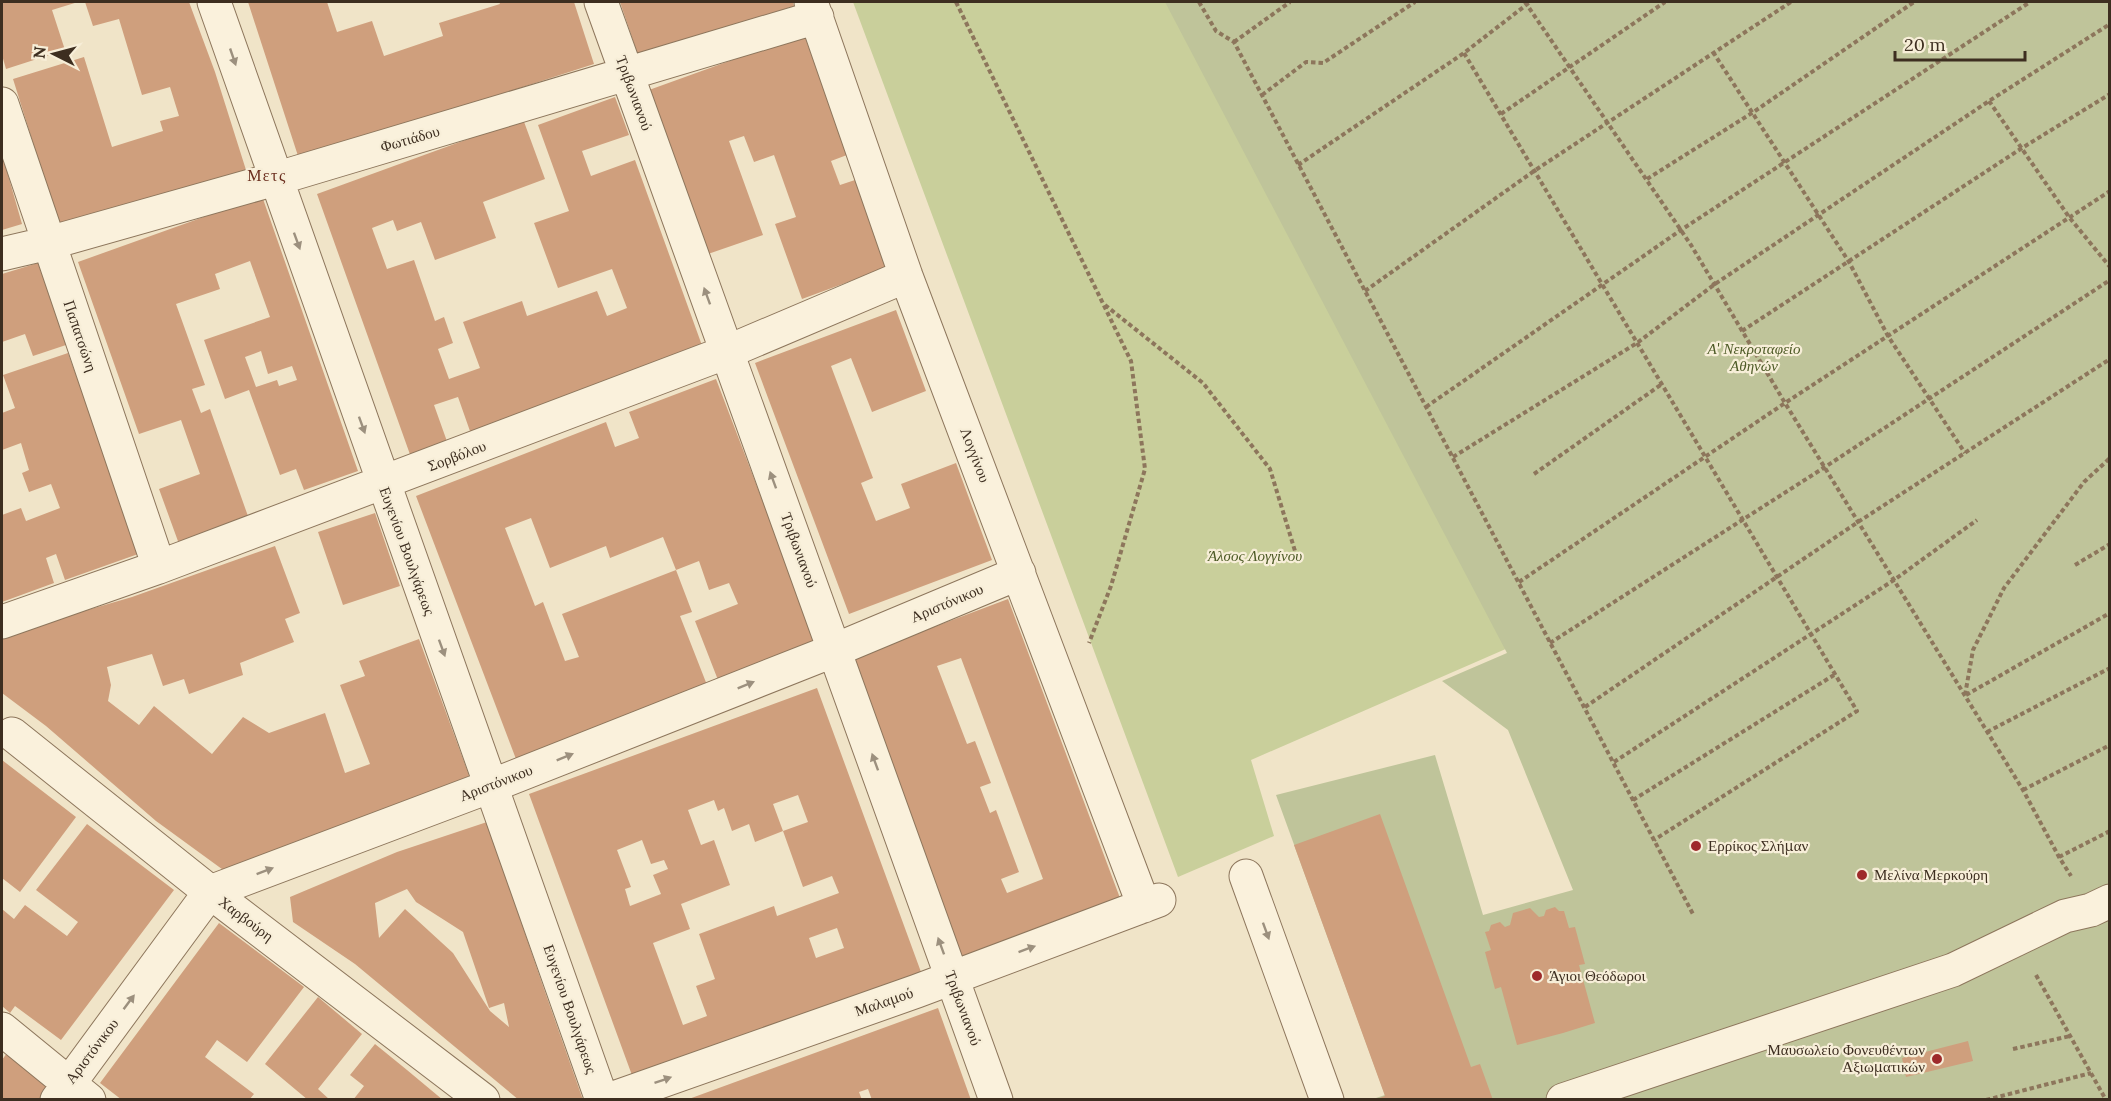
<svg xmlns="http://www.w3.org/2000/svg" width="2111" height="1101" font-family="Lora,serif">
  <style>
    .green { fill: #c9cf9b }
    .cemetery { fill: #bfc49a }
    .building { fill: #cf9f7d; fill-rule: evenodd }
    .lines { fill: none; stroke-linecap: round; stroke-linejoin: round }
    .minor-casing { stroke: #8d765c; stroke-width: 35 }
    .path { stroke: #8d765c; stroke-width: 4; stroke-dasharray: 4.5 3; stroke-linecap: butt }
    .minor { stroke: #faf1dc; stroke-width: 33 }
    .oneway { fill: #9c907e }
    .poi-dot { fill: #9e2a2b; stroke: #f7eed8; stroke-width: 2 }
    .labels { text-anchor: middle; stroke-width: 4.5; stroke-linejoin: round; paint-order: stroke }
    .street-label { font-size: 15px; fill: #3d2e20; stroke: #f7eed8 }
    .park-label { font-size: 15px; font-style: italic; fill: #4d5a26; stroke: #f7eed8 }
    .poi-label { font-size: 15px; fill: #3d2e20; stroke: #f7eed8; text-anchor: start }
    .neighbourhood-label { font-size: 16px; letter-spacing: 1.5px; fill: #6b2e1e; stroke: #f7eed8 }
  </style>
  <rect width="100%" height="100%" fill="#f0e4c8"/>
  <path class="green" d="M853,2H1179L1508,648L1251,760L1274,836L1178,877Z"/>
  <path class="cemetery" d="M1165,2H2109V1099H1373L1385,1095L1276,795L1435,755L1483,915L1573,890L1508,730L1442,681L1507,653Z"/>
  <path class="building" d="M2,2H78L52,10L65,50L6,69L2,55Z
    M85,2H189L215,72L246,170L60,229L13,79L84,57L112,147L163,131L160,121L179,116L170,87L142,95L119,19L93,26Z
    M248,2H327L337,32L372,21L384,56L443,36L439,23L500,4L499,2H574L594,64L299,159Z
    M620,2H793L794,6L639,58Z
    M804,34L847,155L831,161L840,185L855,180L886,268L802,299L775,224L796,217L774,155L754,162L744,136L729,141L763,235L708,254L649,90Z
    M615,97L629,135L582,151L591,176L635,160L704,351L471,434L458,397L434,405L449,447L412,460L317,194L523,119L545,179L483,202L496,238L435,260L421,222L397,231L393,220L372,228L387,269L414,260L435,321L444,317L453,343L438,349L449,379L480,368L463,322L522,301L527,316L597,291L607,316L627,308L612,269L558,288L534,223L569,211L538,125Z
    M2,154L22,224L2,230Z
    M262,196L358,471L304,490L296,469L280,475L249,390L225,399L204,340L270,317L250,261L215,274L220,289L176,304L205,385L192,389L201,413L210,409L249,519L179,544L159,489L200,474L181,420L139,434L78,262ZM261,351L268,374L292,366L297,380L279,386L277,380L256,387L245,357Z
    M38,263L66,345L33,356L25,334L2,342V274Z
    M896,310L926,391L872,412L851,358L831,366L873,478L861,483L876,521L910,508L901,484L956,463L992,560L849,614L755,363Z
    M68,353L141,553L65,580L56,554L46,558L54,583L2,602V515L21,508L26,521L60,508L51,484L29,492L22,473L29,470L21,443L2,450V413L15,408L3,375Z
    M716,379L816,641L718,680L695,621L738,604L729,583L709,590L699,561L676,570L663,537L610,558L606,546L550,568L531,518L505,528L535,606L543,602L565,661L579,657L562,614L676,570L692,612L680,616L707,685L516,759L416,496L606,422L615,447L639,438L629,412Z
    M375,513L400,586L343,605L318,532Z
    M275,546L300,613L285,619L294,642L240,663L243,675L189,694L184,679L163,686L152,654L107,667L111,685L108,701L139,725L154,706L212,754L243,717L269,733L325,713L345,773L370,764L340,685L365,676L359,661L419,639L470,778L226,872L156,821L46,726L2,693V635L132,597Z
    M1008,599L1120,898L962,959L849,659ZM961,658L1043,879L1007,893L1001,879L1019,872L996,810L990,813L980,787L991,783L975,741L967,744L937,666Z
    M817,688L921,972L633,1078L529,794ZM798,795L808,822L783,831L803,887L832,876L839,893L777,916L774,906L699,934L715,979L696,986L707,1016L683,1025L653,943L690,929L681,904L730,885L714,840L701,845L688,810L714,800L718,811L724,808L732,831L749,824L755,842L783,831L773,804ZM642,840L651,864L664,860L668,869L653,875L661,894L630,906L625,889L631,887L617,850ZM837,928L844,948L816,958L809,938Z
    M2,760L76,817L20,892L2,878Z
    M1380,814L1471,1067L1480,1064L1493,1100H1374L1385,1096L1294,845Z
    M487,822L544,989L583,1100H519L355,964L293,922L290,897L397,852ZM407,889L416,902L463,932L489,1008L504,1003L509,1027L490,1011L453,953L405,909L379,938L375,903Z
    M87,824L174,890L61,1040L15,1006L10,1013L2,1006V909L14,919L25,905L67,936L78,922L36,890Z
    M1555,907L1559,911H1564L1569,928L1575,927L1585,964L1579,965L1595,1023L1563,1033L1517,1045L1501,987L1495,989L1485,952L1491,950L1485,932L1489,931L1491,925L1500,922L1505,927L1510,925L1513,913L1530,908L1539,917L1544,916L1546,910Z
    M219,923L304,987L247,1062L217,1040L205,1057L254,1094L249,1100H122L100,1083Z
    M318,997L362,1034L318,1089L330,1100H308L265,1064Z
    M938,1008L971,1100H872L868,1089L859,1092L862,1100H686Z
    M1968,1041L1973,1061L1906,1077L1902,1058Z
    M375,1044L407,1070L443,1100H353L364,1086L350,1075Z
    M7,1053L52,1088L42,1100H2V1060Z"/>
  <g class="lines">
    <g class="minor-casing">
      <path id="minor" d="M214,2L602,1100
        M601,2L996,1100
        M811,2L906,276L1144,906
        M2,104L159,567
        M2,254L49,243L275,179L817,17
        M2,622L159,567L727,352L906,276
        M12,734L210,892L483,1100
        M1246,876L1327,1100
        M2,1029L89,1100
        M57,1100L210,892L491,786L835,650L1019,573
        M608,1100L917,991L1159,900
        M1563,1100L1953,970L2065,916L2091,910L2110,901"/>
    </g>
    <path class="path" d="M956,2L1131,361L1145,469L1111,586L1089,643
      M1199,2L1216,31L1234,42L1694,916
      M1525,2L1691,245L1785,403L2023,790L2059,857L2071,876
      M1234,42L1290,2
      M1713,52L1849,262L1888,336L1965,453
      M1464,53L1857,711L1654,840
      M1262,95L1306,62L1323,63L1415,2
      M1989,101L2069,217L2110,267
      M1501,114L1665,2
      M1298,165L1464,53L1530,2
      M1647,179L1752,113L1914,2
      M1365,291L1534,171L1791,2
      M1105,305L1203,383L1270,469L1295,551
      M1742,331L2022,148L2110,94
      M1426,407L1681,230L2030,2
      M1453,457L1637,343L1715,284L1989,101L2110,24
      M1534,474L1662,384
      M2075,565L2110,544
      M1519,582L1785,403L2110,191
      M1550,643L1825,467L2110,280
      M1965,695L1973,650L2004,588L2084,482L2110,458
      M1966,695L2110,613
      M1585,707L1858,522L2110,359
      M1987,732L2110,668
      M1614,762L1894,580L1977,520
      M2023,790L2110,745
      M1633,800L1834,675
      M2059,857L2110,831
      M2036,975L2106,1100
      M2013,1049L2070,1036
      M1986,1100L2091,1073"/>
    <use href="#minor" class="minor"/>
  </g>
  <defs><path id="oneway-solid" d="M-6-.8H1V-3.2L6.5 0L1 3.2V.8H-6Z" transform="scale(1.5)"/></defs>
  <g class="oneway">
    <use href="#oneway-solid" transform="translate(233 57) rotate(71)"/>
    <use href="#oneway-solid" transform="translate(297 241) rotate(70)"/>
    <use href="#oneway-solid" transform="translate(707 296) rotate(-110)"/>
    <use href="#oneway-solid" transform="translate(362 425) rotate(70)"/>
    <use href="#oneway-solid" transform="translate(773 480) rotate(-110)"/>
    <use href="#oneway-solid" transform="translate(442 648) rotate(70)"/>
    <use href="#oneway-solid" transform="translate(746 685) rotate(-22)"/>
    <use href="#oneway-solid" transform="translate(565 757) rotate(-22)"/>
    <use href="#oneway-solid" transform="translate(875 762) rotate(-110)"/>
    <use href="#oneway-solid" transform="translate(265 871) rotate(-21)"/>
    <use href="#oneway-solid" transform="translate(1266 931) rotate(70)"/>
    <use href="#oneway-solid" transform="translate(941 946) rotate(-110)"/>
    <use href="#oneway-solid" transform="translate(1027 949) rotate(-20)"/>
    <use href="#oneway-solid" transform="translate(129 1002) rotate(-53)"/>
    <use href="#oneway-solid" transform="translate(663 1080) rotate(-19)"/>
  </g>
  <g class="poi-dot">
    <circle cx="1696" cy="846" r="6"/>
    <circle cx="1862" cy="875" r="6"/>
    <circle cx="1537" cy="976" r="6"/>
    <circle cx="1937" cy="1059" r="6"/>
  </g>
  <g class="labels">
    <g class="street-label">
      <text transform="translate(634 93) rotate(70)" y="5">Τριβωνιανού</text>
      <text transform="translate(410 139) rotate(-16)" y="5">Φωτιάδου</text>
      <text transform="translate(80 336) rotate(71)" y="5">Παπατσώνη</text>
      <text transform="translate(975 455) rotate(69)" y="5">Λογγίνου</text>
      <text transform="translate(457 456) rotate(-21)" y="5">Σορβόλου</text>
      <text transform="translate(799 550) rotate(70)" y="5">Τριβωνιανού</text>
      <text transform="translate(407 551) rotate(70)" y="5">Ευγενίου Βουλγάρεως</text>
      <text transform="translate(947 603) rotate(-23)" y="5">Αριστόνικου</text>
      <text transform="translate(496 783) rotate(-21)" y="5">Αριστόνικου</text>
      <text transform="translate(246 919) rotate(37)" y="5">Χαρβούρη</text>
      <text transform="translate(884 1002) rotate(-19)" y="5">Μαλαμού</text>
      <text transform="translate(963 1008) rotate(70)" y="5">Τριβωνιανού</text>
      <text transform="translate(570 1009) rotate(71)" y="5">Ευγενίου Βουλγάρεως</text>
      <text transform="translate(92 1051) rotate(-53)" y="5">Αριστόνικου</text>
    </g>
    <g class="park-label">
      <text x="1754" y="354">Α' Νεκροταφείο<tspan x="1754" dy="17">Αθηνών</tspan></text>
      <text x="1255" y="561">Άλσος Λογγίνου</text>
    </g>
    <g class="poi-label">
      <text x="1708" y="851">Ερρίκος Σλήμαν</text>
      <text x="1874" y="880">Μελίνα Μερκούρη</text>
      <text x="1549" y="981">Άγιοι Θεόδωροι</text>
      <text x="1925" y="1055" text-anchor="end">Μαυσωλείο Φονευθέντων<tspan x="1925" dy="17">Αξιωματικών</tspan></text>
    </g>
    <g class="neighbourhood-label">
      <text x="267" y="181">Μετς</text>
    </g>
  </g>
  <rect width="2111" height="1101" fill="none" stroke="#3d2e20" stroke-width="6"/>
  <g transform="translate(54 54) rotate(276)" stroke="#f7eed8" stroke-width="4.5" paint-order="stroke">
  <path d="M0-4.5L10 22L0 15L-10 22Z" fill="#3d2e20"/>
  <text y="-9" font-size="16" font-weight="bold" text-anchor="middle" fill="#3d2e20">N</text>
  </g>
  <path d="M1895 51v9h130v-9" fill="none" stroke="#3d2e20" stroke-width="3"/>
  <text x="1904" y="51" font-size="18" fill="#3d2e20" stroke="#f7eed8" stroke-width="4.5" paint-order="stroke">20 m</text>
</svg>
